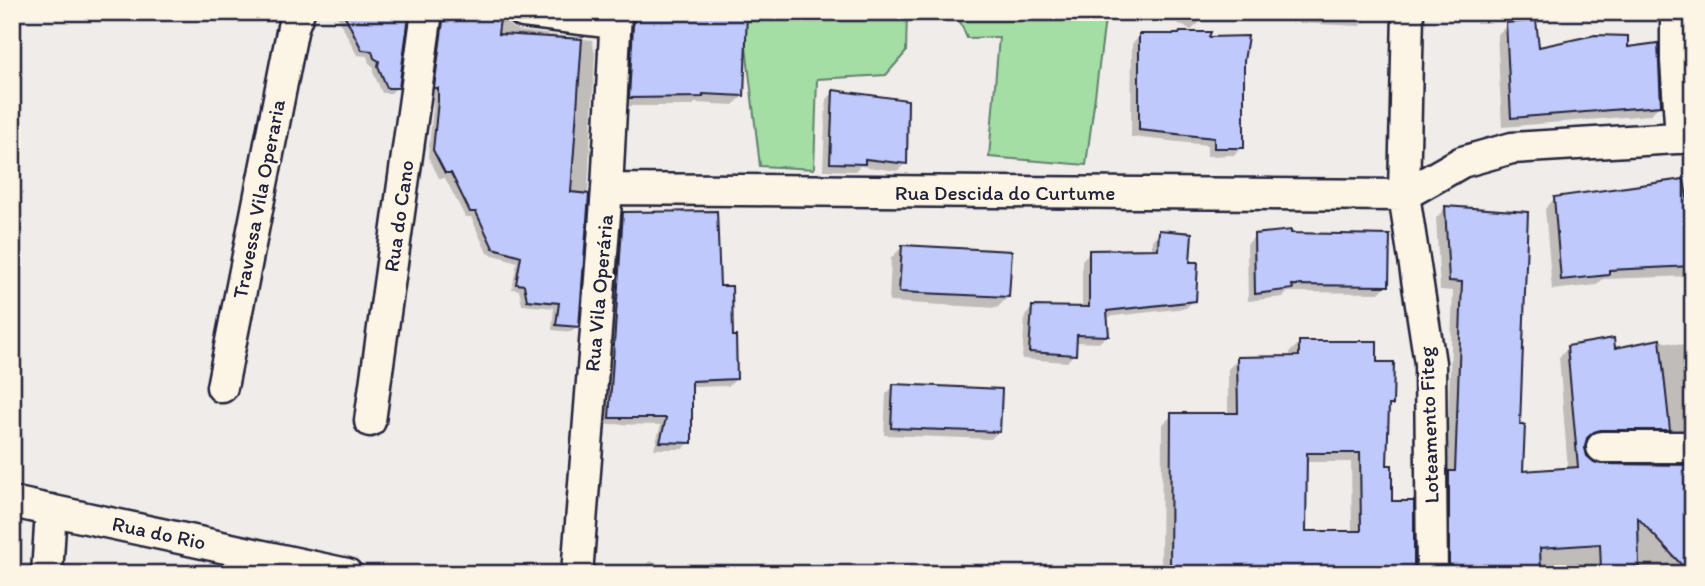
<svg xmlns="http://www.w3.org/2000/svg" width="1705" height="586" font-family="Itim,sans-serif">
  <style>
    .green { fill: #a4dea4; stroke: #638070; stroke-width: 2 }
    .shadow { fill: #0003; fill-rule: evenodd }
    .building { fill: #c0c9fb; stroke: #22223b; stroke-width: 2; fill-rule: evenodd }
    .lines { fill: none; stroke-linecap: round; stroke-linejoin: round }
    .street-casing { stroke: #22223b; stroke-width: 35 }
    .street { stroke: #fcf5e5; stroke-width: 30 }
    .labels { text-anchor: middle; stroke-width: 5; stroke-linejoin: round; paint-order: stroke }
    .street-label { font-size: 21px; fill: #22223b; stroke: #fcf5e5 }
  </style>
  <rect width="100%" height="100%" fill="#f0ece9"/>
  <filter id="ink" filterUnits="userSpaceOnUse"><feTurbulence type="fractalNoise" baseFrequency=".0143" numOctaves="2"/><feDisplacementMap in="SourceGraphic" scale="14" xChannelSelector="R" yChannelSelector="G"/><feConvolveMatrix kernelMatrix="1 2 1 2 8 2 1 2 1" color-interpolation-filters="sRGB"/></filter>
  <g filter="url(#ink)">
    <path class="green" d="M742,12H907L906,52L886,75L817,79L814,169L760,166Z
      M956,12H1106L1086,165L989,157L999,37L967,38Z"/>
    <path class="shadow" d="M335,12H408L397,87L391,93H382L373,72L374,67L369,63L367,56L357,55Z
      M438,12H504L506,20L511,27L520,31L592,40L595,54L588,188L577,326L571,332L552,330L554,308L522,305L519,290L512,289L517,262L487,253L471,217H465L445,178H439L428,156L433,107V93H429Z
      M628,12H745L743,96L733,105L695,103L692,106H621Z
      M1155,12H1199V23L1191,30Z
      M1296,12H1368V18L1360,26L1297,23Z
      M1693,20V94L1686,27Z
      M1507,25L1538,49H1627L1660,105L1650,115L1502,127L1497,35Z
      M1140,36L1242,60V147L1234,155L1207,156V145L1131,137L1132,44Z
      M834,92L905,164L897,171L860,166L855,171L823,170L826,100Z
      M1693,188V276L1603,279L1597,285L1552,290L1545,209L1555,198Z
      M1445,208L1518,427L1522,473L1568,470L1559,357L1569,347L1613,350L1661,341L1693,347V442L1590,439L1585,440L1583,448L1586,457L1689,568V574H1440V482L1446,476L1453,291L1440,290L1436,218Z
      M623,214L718,288L731,338L736,379L729,386L690,387V442L683,449H654L661,425L603,424L616,221Z
      M1160,232L1189,263L1194,300L1186,308L1106,317L1107,335L1099,343L1075,342L1074,354L1067,362L1022,359L1025,316L1032,308L1082,309V260L1090,252L1152,251V240Z
      M1255,236L1387,285L1379,293L1288,292L1283,297L1248,301L1247,244Z
      M902,247L1008,297L997,308L889,302L891,258Z
      M1300,342L1376,364L1391,404L1387,408L1385,467L1390,503H1412L1413,574H1161L1162,425L1172,415H1228V369L1238,359L1290,358V352ZM1305,462H1351L1352,533H1305Z
      M894,386L998,432L991,439L884,435L886,394Z
      M650,561L686,574H638Z
      M1090,568L1120,569V574H1084Z
      M596,569L610,574H591Z"/>
    <path class="building" d="M343,12H377L409,16L399,88H387L378,66L379,61L374,58L372,51L362,50Z
      M636,12H747L744,96L703,94V97L629,98L633,26Z
      M449,16L500,19L498,34L582,39L571,192L589,194L579,327L556,325L559,303L527,300L524,285L516,284L521,256L493,248L476,212H470L451,173H445L433,150L438,101V88H434L443,21H449Z
      M1536,20L1539,47L1595,35L1628,36V47L1658,43L1661,106L1511,118L1506,23Z
      M1180,32H1211L1209,37L1248,36L1244,61V148H1214V138L1139,130V34H1179Z
      M833,90L908,100L907,164L865,159V164L830,163Z
      M1684,179L1693,236V266L1609,270V275L1561,280L1554,197Z
      M1445,206L1528,212L1520,425H1525L1523,471L1578,467L1567,346L1614,338L1615,348L1660,339L1670,430H1601L1594,432L1587,438L1585,448L1587,456L1594,462L1601,464L1693,465V574H1690L1638,518L1639,567L1601,569L1600,544L1540,548L1541,573H1449V471H1455L1462,282L1449,281Z
      M717,211L720,286H732L733,336H736L737,379L692,381V443L660,442L666,418H609L623,212Z
      M1159,230L1192,233L1190,262H1198L1196,301L1107,311L1109,336L1077,335L1076,355L1029,352L1032,306L1089,307V250L1158,249Z
      M1291,230V233L1390,235L1389,286L1292,285L1293,289L1255,294L1254,234Z
      M902,245L1012,251L1009,297L899,292Z
      M1299,341H1377V362H1394L1393,405H1389L1387,465H1392V501H1414V573L1170,574L1171,413H1238L1237,357L1299,356ZM1307,453H1360L1361,531H1306Z
      M893,384L1002,389L1000,432L891,428Z"/>
    <g class="lines">
      <g class="street-casing">
        <path id="street" d="M523,12L615,23
          M1408,12L1404,195L1430,363L1432,574
          M1676,12V61L1681,138
          M607,189L1404,195L1462,162L1512,148L1693,137
          M222,387L293,27L299,12
          M370,421L427,12
          M1602,447H1693
          M12,502L347,574
          M47,574L51,510
          M577,574L607,189L616,12"/>
      </g>
      <use href="#street" class="street"/>
    </g>
  </g>
  <g class="labels">
    <g class="street-label">
      <text x="1005" y="200">Rua Descida do Curtume</text>
      <text transform="translate(259 199) rotate(-79)" y="7">Travessa Vila Operaria</text>
      <text transform="translate(399 216) rotate(-82)" y="7">Rua do Cano</text>
      <text transform="translate(599 293) rotate(-85)" y="7">Rua Vila Operária</text>
      <text transform="translate(1429 425) rotate(-92)" y="7">Loteamento Fiteg</text>
      <text transform="translate(159 533) rotate(12)" y="7">Rua do Rio</text>
    </g>
  </g>
  <rect width="1705" height="586" fill="none" stroke="#fcf5e5" stroke-width="42"/>
  <rect x="21" y="21" width="1663" height="544" fill="none" stroke="#22223b" stroke-width="2.5" filter="url(#ink)"/>
</svg>
